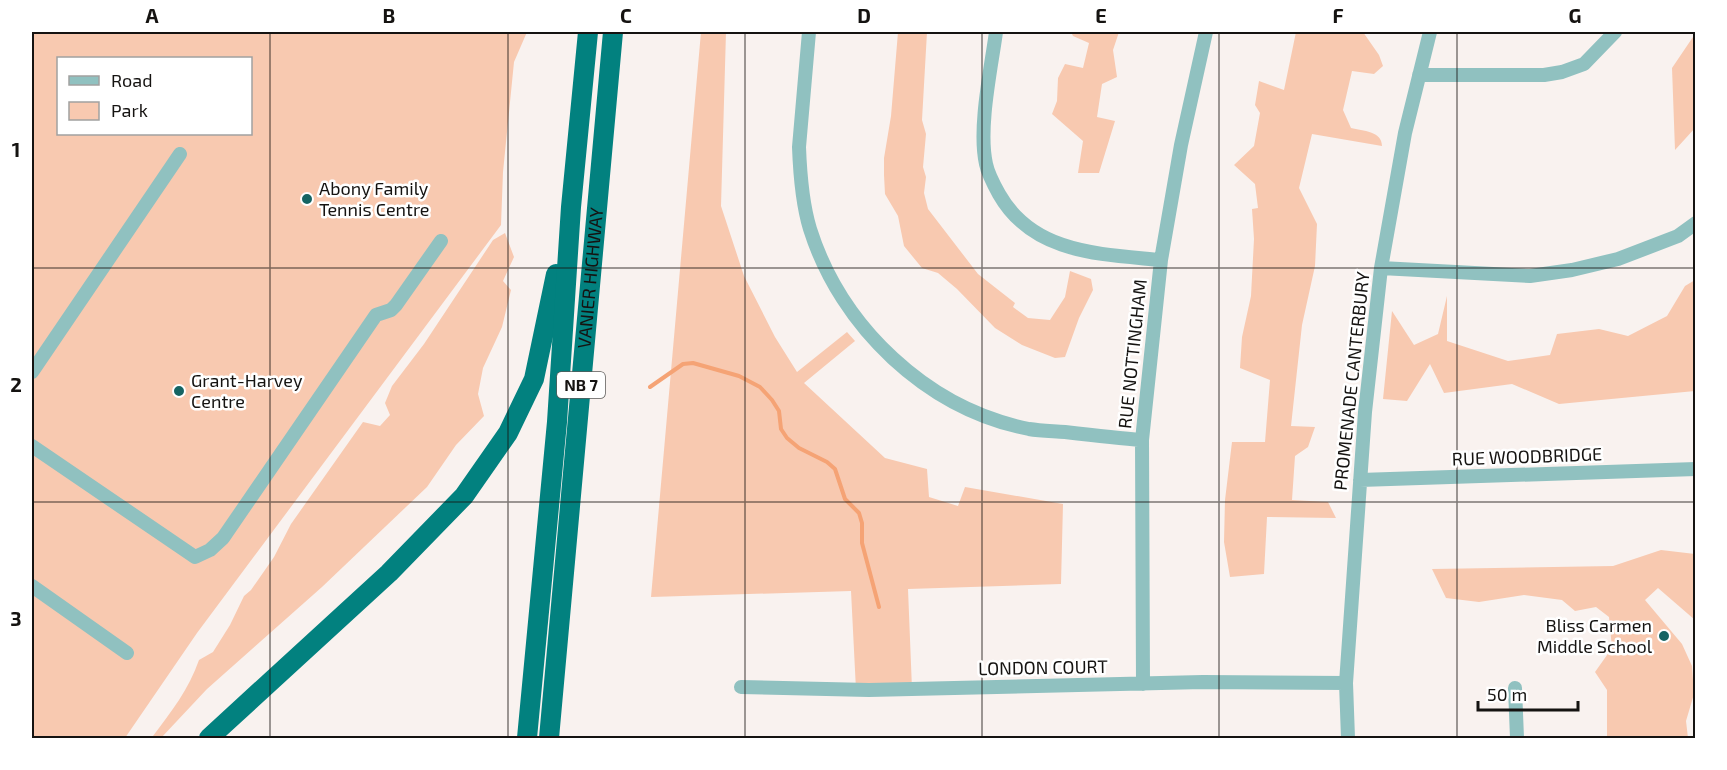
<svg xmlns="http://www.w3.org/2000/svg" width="1727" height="770" font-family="'Exo 2',sans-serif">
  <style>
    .green { fill: #f8c9b0; fill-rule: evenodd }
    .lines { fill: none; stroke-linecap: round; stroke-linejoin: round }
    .stream { stroke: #f5a375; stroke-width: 4 }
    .minor { stroke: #90c1c0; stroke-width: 14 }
    .highway { stroke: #02817f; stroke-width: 20 }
    .grid { fill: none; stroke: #151311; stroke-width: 1.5; stroke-opacity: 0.55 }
    .poi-dot { fill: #156463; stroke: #fff; stroke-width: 2 }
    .labels { text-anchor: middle; stroke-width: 5; stroke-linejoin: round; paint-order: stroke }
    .shield { fill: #fff; stroke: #5b5a58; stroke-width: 1.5 }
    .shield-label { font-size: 16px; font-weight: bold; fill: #151311 }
    .poi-label { font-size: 18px; fill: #151311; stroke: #fff; text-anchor: start }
    .street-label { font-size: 18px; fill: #151311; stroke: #fff }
    .neatline { fill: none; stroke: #151311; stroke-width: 2 }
    .grid-label { font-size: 20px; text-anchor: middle; font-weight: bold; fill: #151311 }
  </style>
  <rect width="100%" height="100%" fill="#f9f2ef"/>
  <path class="green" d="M32,32H527L514,62L503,172L501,225L197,633L125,738H32ZM58,58H250V134H58Z
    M701,32H726L721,206L744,276L775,337L797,372L847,332L855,341L804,383L885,458L927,469L929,497L958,506L965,487L1063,504L1061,584L908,589L912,689L856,690L851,591L651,597Z
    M898,32H927L922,120L926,134L923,167L926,177L924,193L928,209L978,274L1015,303L1013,307L1028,318L1050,320L1065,297L1070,271L1091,279L1093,290L1079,318L1065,357L1055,358L1022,345L995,328L957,289L938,273L922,268L904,246L898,216L885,194L884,175V158L891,116Z
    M1071,32H1119L1113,50L1117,77L1102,84L1097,117L1115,121L1099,173H1078L1083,141L1052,114L1057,101L1058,78L1065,64L1083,68L1089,43L1073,36Z
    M1296,32H1363L1379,55L1383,66L1374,74L1352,71L1343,110L1351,128C1363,131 1382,131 1382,146L1312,134L1299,188L1317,224L1315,266L1302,325L1291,426L1315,427L1308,447L1295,456L1292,500L1328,502L1336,518L1267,517L1264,574L1230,577L1224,542L1225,500L1232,442H1265L1270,380L1240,368L1242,337L1251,296L1254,239L1252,209L1258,208L1255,184L1234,165L1254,146L1260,113L1255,105L1259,81L1284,90Z
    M1695,34V128L1675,150L1672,68Z
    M505,233L514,257L503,281L511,290L502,327L483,368L478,394L484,416L456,445L427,487L322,587L207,689L161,738H149L153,736C171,712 189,689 199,660L213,652L230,625L244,596L251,590L274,557L291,524L363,422L380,426L390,415L385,403L392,386L424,344L493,240Z
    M1695,280V391L1559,404L1512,384L1444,393L1430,364L1407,401L1383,399L1392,311L1414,345L1438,334L1447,296V341L1508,361L1550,355L1557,334L1599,329L1628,336L1667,316L1685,286Z
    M1661,550L1695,554V620L1658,588L1645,600L1682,644L1692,666L1694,694L1686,721L1688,738H1607V690L1595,672L1612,648L1609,617L1596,607L1575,611L1562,600L1524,595L1479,602L1446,598L1432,569L1613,566Z"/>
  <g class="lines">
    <path class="stream" d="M650,387L683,364L693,363L739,376L760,387L772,400L779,411L781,429L787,438L799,448L827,462L835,469L845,499L859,513L862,523V543L879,607"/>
    <path class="minor" d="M809,32L799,147C800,174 802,203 810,229C841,327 927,409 1029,429C1041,431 1053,431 1065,432C1091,435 1117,438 1142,440
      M996,32C991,69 978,128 986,164C988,174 994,185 999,194C1033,254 1100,254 1161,260
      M1419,75H1544L1562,72L1584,64L1615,32
      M1381,268L1530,276L1572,270L1618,259L1678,236L1696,223
      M32,372L180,154
      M32,446L195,557L210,550L223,538L376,315L391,310L396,305L441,241
      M1360,480L1696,469
      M32,586L127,653
      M1143,684L1142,440L1161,260L1181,145L1206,32
      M741,687L869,690L1203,682L1346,683
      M1515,688L1517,738
      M1348,738L1346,683L1365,412L1381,268L1405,133L1430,32"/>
    <g class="highway">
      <path d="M209,738L389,573L464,496L508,433L534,379L556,274"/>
      <path d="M527,738L557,422L571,207L588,32"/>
      <path id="s1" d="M549,738L613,32"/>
    </g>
  </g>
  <path class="grid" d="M270,32V738M508,32V738M745,32V738M982,32V738M1219,32V738M1457,32V738M32,268H1696M32,502H1696"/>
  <g class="poi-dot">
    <circle cx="307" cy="199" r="6"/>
    <circle cx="179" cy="391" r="6"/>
    <circle cx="1664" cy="636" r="6"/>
  </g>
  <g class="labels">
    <rect class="shield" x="557" y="372" width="48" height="26" rx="4.5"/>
    <g class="shield-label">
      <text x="581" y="391">NB 7</text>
    </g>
    <g class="poi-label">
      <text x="319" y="195">Abony Family<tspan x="319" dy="21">Tennis Centre</tspan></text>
      <text x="191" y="387">Grant-Harvey<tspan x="191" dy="21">Centre</tspan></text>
      <text x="1652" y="632" text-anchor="end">Bliss Carmen<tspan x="1652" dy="21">Middle School</tspan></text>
    </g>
    <g class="street-label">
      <text dy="6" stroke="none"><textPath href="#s1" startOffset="462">VANIER HIGHWAY</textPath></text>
      <text transform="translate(1133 354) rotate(-84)" y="6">RUE NOTTINGHAM</text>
      <text transform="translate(1352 381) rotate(-84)" y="6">PROMENADE CANTERBURY</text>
      <text transform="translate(1527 457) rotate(-2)" y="6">RUE WOODBRIDGE</text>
      <text transform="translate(1043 668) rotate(-1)" y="6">LONDON COURT</text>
    </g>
  </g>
  <rect width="1727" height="770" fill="none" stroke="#ffffff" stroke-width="66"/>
  <rect x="57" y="57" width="195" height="78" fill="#ffffff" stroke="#a1a1a0" stroke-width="1.5"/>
  <rect x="69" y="76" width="30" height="9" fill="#90c1c0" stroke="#a1a1a0" stroke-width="1.5"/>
  <text x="111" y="87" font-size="18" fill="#151311">Road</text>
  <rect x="69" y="102" width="30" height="18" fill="#f8c9b0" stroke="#a1a1a0" stroke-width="1.5"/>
  <text x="111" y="117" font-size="18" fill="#151311">Park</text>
  <path d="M1478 701v9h100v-9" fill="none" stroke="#151311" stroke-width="3"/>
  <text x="1487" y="701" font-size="18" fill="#151311" stroke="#ffffff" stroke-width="4.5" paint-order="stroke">50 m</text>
  <rect x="33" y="33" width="1661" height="704" class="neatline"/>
  <g class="grid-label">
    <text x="152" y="23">A</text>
    <text x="389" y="23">B</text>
    <text x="626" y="23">C</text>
    <text x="864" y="23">D</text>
    <text x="1101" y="23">E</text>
    <text x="1338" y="23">F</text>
    <text x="1575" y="23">G</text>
    <text x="16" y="157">1</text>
    <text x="16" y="392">2</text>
    <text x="16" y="626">3</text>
  </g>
</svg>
